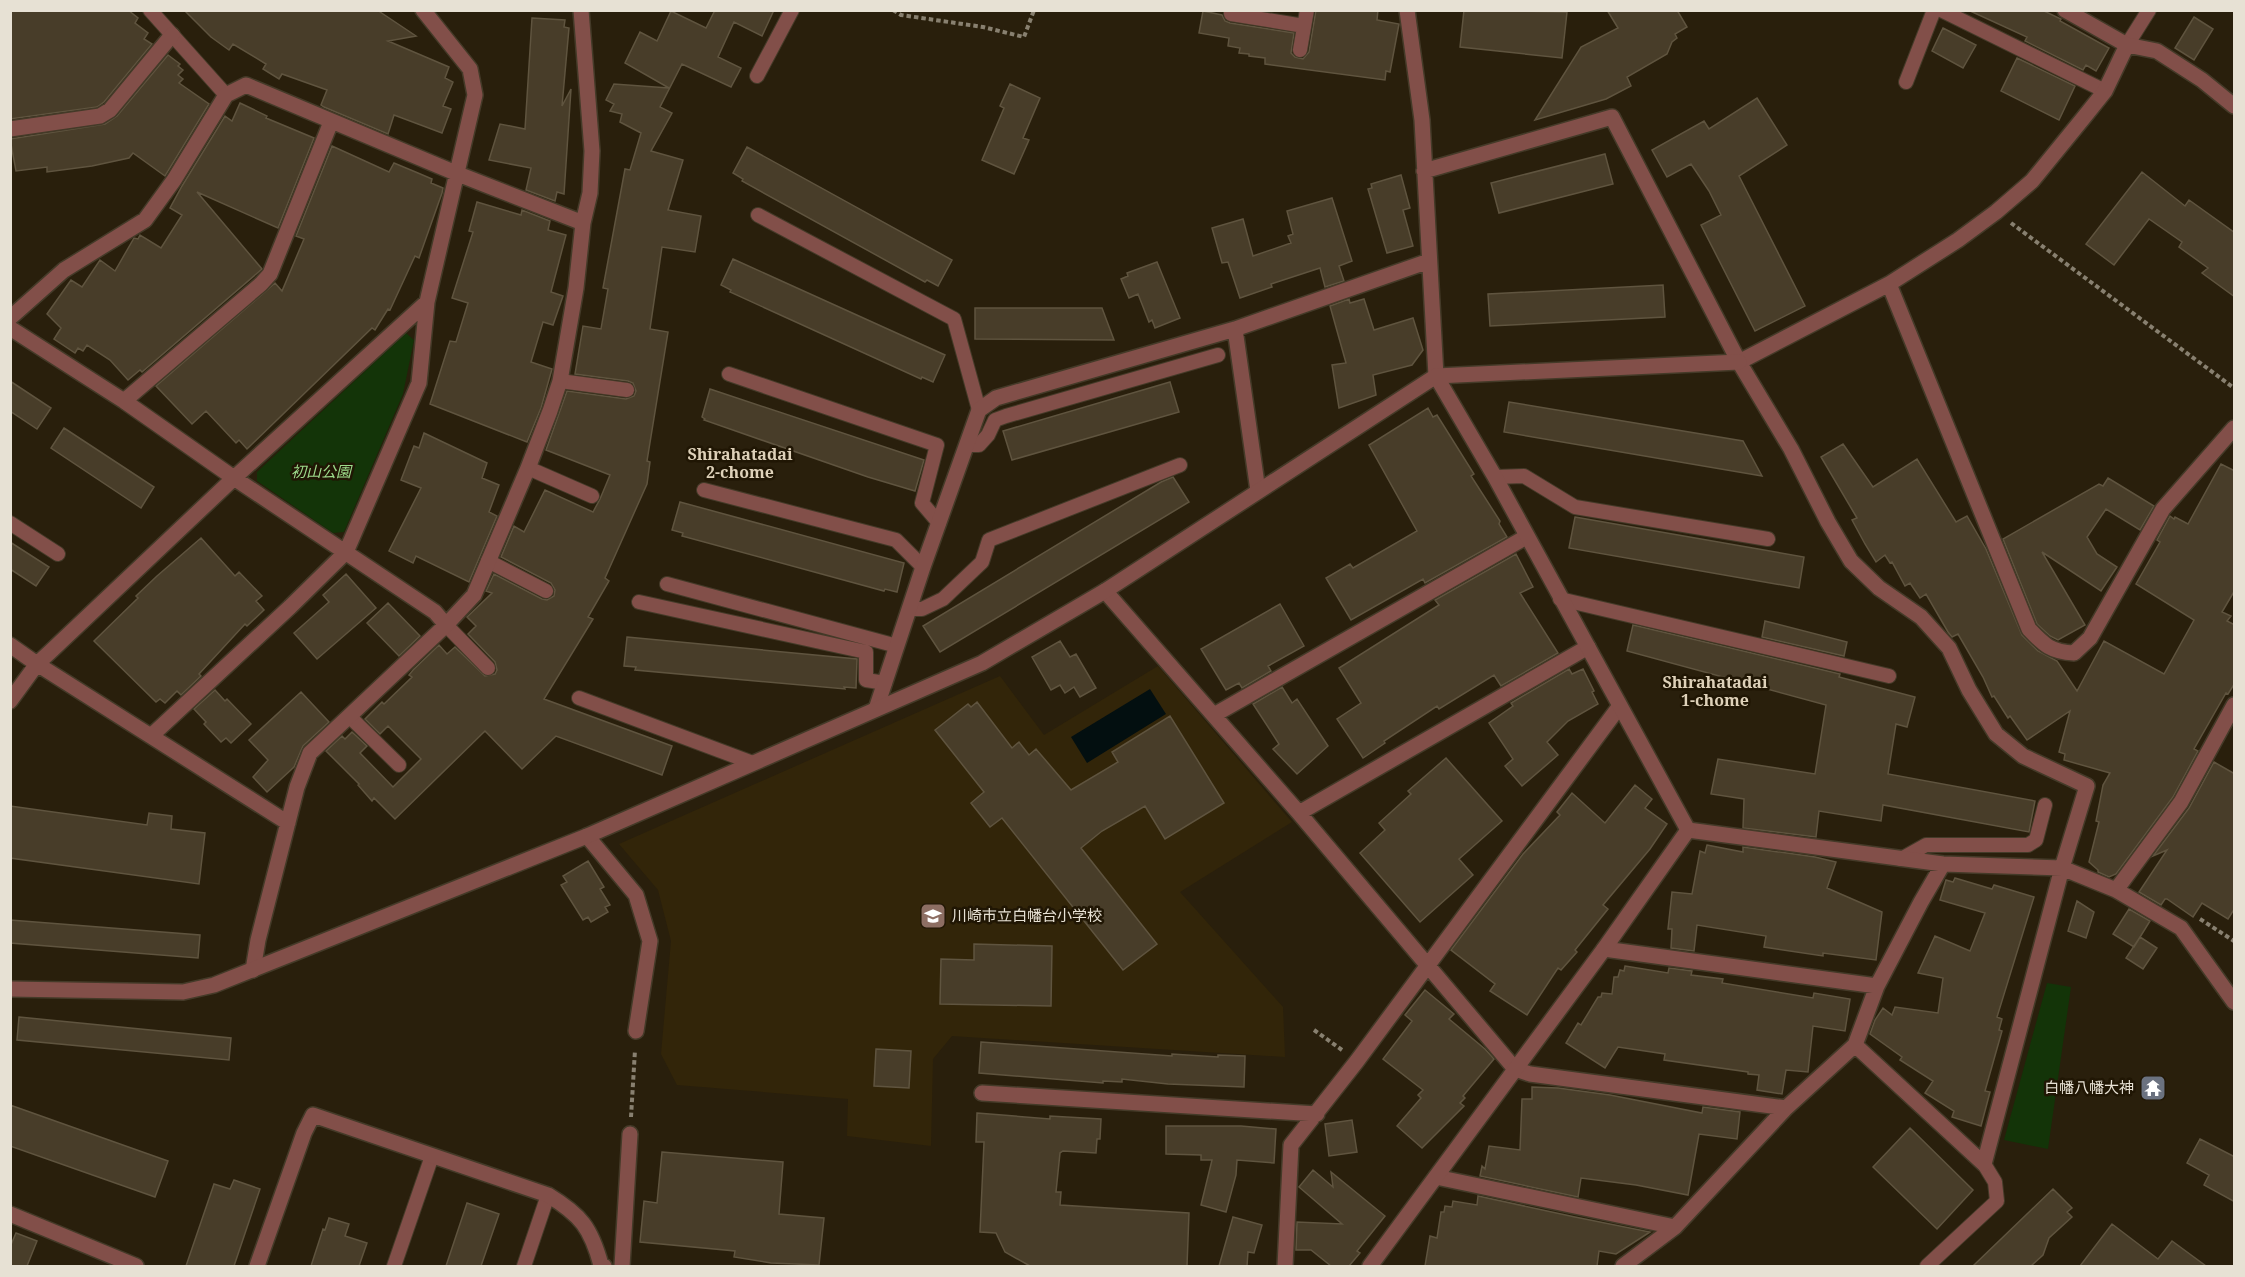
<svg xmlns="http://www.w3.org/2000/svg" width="2245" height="1277" font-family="'Noto Serif','Noto Sans JP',serif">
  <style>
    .built { fill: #322509 }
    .green { fill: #133408 }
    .water { fill: #030f10 }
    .building { fill: #483d29; stroke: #5f543f; stroke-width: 1.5 }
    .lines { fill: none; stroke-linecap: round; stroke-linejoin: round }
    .service-casing { stroke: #443a28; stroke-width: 16 }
    .minor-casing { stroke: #443a28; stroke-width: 18 }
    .tertiary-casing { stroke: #443a28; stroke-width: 18 }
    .path { stroke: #888070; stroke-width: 4; stroke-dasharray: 4.5 3; stroke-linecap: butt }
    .service { stroke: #824f49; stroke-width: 14 }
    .minor { stroke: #824f49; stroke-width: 15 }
    .tertiary { stroke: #824f49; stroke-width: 15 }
    .labels { text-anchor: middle; stroke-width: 5; stroke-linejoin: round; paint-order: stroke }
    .park-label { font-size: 15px; font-style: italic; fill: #9ddc8c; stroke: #201604 }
    .poi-label { font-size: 15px; fill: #e7e1d4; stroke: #201604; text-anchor: start }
    .neighbourhood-label { font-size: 16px; font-weight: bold; fill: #ded1b9; stroke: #201604 }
  </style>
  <rect width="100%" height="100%" fill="#291f0c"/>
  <path class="built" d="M1158,666L1292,822L1180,892L1283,1007L1285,1057L952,1036L933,1059L931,1146L847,1136L848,1099L677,1085L661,1054L671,941L658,890L619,844L1000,676L1044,735Z"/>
  <path class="green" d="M406,333L414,340L403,394L344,532L333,533L257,481V472Z
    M2047,983L2071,987L2048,1149L2004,1140Z"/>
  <path class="water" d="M1150,689L1166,714L1087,763L1071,737Z"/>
  <path class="building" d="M10,10H128L138,18L135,23L148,33L144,39L152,44L104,102L97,107L10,119Z
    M184,10H377L416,36L388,41L449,67L445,78L453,82L443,106L451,109L442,133L394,115L388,134L324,107L321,105L327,90L282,74L279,79L263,69L266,64L233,44L229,50L211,37Z
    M711,10H774L762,36L734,22L718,57L741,68L731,87L682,64L660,107L672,113L651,151L683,160L668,210L701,216L695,252L662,247L650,329L668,332L647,461L650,462L647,484L605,578L609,581L588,617L593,619L544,699L672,746L662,775L556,736L522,769L485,731L395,819L374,798L372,801L358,785L359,784L326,751L342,736L345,739L352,732L367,746L360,753L393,787L421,759L388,726L380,734L365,719L382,702L384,704L412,677L409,675L413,670L439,645L447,654L455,647L485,676L495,674L497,670L495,662L468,634L476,626L467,617L492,593L486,591L494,574L542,599L547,600L554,596L555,590L551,583L501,557L514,526L524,532L545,490L593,512L600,499L610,475L546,450L567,391L626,399L634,396L636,391L633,383L628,381L575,374L583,326L601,329L608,289L603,288L625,169L630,170L641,133L620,122L622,114L610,111L614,104L606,100L614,84L669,88L625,63L640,32L657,41L671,11L706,28L714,12Z
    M1316,10H1378L1377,20L1399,24L1390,72L1386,71L1385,80L1265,64V58L1249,56V54L1239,53L1240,48L1228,46L1229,38L1199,33L1203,11L1222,15L1225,21L1230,23L1294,33L1291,53L1295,57L1303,59L1309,52Z
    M1464,10L1567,12L1562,58L1460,47Z
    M1607,10H1677L1687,27L1675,34L1677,38L1672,42L1667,54L1627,77L1631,86L1606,99L1535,120L1581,47L1618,28Z
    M1968,10H2042L2061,19L2060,21L2109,48L2096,71L2086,65L2083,70L2025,41L2027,37Z
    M2194,17L2213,29L2194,60L2175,48Z
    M532,18L565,20L564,27L569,28L562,106L571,89L564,194L557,192L555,201L526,190L531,168L489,160L500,124L525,129Z
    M1943,28L1976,45L1963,68L1932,51Z
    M168,55L180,64L178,66L183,70L178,75L183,79L179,83L209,104L165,176L133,153L129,158L92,166L47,172V167L16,171L10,139L105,124L117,116Z
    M2017,58L2075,86L2059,120L2001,91Z
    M1010,84L1040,98L1023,138L1029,140L1014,174L982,160L1004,108L1000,106Z
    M1757,98L1787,145L1739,176L1805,306L1755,331L1701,225L1721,215L1709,191L1691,164L1667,177L1652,150L1704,121L1709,129Z
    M240,103L267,116L266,118L314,138L278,228L197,192L262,269L142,372L140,370L128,380L110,360L87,345L83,351L78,348L75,353L54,339L61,328L47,314L71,280L82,287L100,260L115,271L134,238L138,239L140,235L161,248L182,215L170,208L182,186L225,116L232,121Z
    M332,146L389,172L394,163L418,173L432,179L431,183L443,188L442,193L419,258L415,256L390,310L388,309L375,330L372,328L247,449L239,440L236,443L206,411L192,424L156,386L275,283L282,291L304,239L296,236Z
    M747,147L952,260L938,286L927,280L925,282L742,181L743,179L733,173Z
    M1605,154L1613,184L1499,213L1491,183Z
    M2142,172L2185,206L2189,200L2235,233V297L2202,273L2208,268L2179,247L2182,242L2149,219L2114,265L2086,244Z
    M1401,175L1410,208L1403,210L1413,246L1387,253L1368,189L1372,188L1371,184Z
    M1332,198L1352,261L1339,266L1344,281L1325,287L1320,268L1271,284L1272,287L1240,298L1228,262L1222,263L1212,228L1243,219L1253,256L1291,243L1288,236L1293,234L1287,211Z
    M477,202L521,215L522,210L550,221L548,230L566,235L551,292L563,296L553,325L543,322L531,362L552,369L541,408L527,442L430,404L450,341L456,342L468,303L452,298L473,232L469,231Z
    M733,259L945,355L933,382L922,377L921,379L730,292L731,290L721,285Z
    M1157,262L1180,318L1155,328L1152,320L1149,322L1138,294L1129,298L1121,279L1128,276L1127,273Z
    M1663,285L1665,317L1490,326L1488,294Z
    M1349,299L1350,303L1364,299L1374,330L1413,318L1423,350L1412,365L1373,375L1376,395L1339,408L1332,365L1346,363L1330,306Z
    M975,308H1102L1114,340L975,339Z
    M10,381L51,408L37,429L10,411Z
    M1170,382L1179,412L1012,460L1003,431Z
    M710,389L924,460L915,491L868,477L704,420L705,419L702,417Z
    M1509,402L1743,441L1762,476L1504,432Z
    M1428,408L1433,417L1437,415L1474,474L1471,476L1500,521L1499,524L1507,537L1425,583L1423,579L1351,620L1326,578L1350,564L1353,568L1417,531L1369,445Z
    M64,428L154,487L141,508L51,448Z
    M424,433L487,463L482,478L499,485L489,512L497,516L469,582L416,556L413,563L389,551L421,488L401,480L414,446L419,448Z
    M1843,444L1873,487L1917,459L1956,522L1967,516L1986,549L2022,635L2038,651L2057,661L2077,691L2104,641L2164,674L2194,620L2136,584L2160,542L2157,540L2170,516L2174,519L2175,517L2188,524L2221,464L2235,471V590L2222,612L2231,616L2227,621L2235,625V683L2228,694L2226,693L2194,749L2198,751L2173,797L2116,874L2109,877L2098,872V870L2089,862L2099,822L2096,821L2103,785L2110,773L2064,760L2065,754L2059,752L2070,711L2027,740L2010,716L2008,718L1994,696L1992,697L1983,677L1958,634L1952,637L1948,632L1926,594L1920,598L1910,583L1905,586L1892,562L1890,563L1885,555L1876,562L1865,544L1852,520L1857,518L1821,457Z
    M1173,477L1189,502L940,652L923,626L1161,482Z
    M2108,478L2154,506L2140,530L2106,509L2087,537L2097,554L2117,567L2101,591L2042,552L2085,625L2058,640L2050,636L2037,624L2003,539L2099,484L2103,486Z
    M680,502L904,563L897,592L885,589L884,591L682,536L683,533L672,530Z
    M1575,517L1804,557L1799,588L1569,548Z
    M201,538L235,576L239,572L262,596L256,601L264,610L247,626L245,624L199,674L201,676L181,695L177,691L165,703L160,699L156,702L94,641L138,598L136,596L157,576Z
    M10,542L49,567L36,586L10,569Z
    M1516,554L1533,587L1520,593L1558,653L1501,686L1494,675L1439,709L1437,706L1384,741L1385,743L1363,758L1337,719L1361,703L1339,668L1439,605L1435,600Z
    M346,574L376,608L317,659L294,633L329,602L323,595Z
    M388,603L420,636L399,656L367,623Z
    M1280,604L1304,646L1268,666L1271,671L1242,688L1239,683L1226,690L1201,649Z
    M1765,621L1847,642L1844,656L1762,637Z
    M1633,625L1840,674L1839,677L1915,697L1907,727L1896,724L1888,774L2035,801L2029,832L1883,805L1881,821L1819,811L1816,837L1743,828L1744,799L1711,794L1718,759L1815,774L1826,705L1627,651Z
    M627,637L857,659L856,688L844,687L845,689L635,670L636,667L624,666Z
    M1060,641L1070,657L1076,654L1096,688L1080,697L1074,687L1065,693L1060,685L1051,690L1032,657Z
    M1569,669L1572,674L1583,669L1594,691L1592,692L1598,704L1568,721L1547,742L1558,755L1522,786L1505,766L1513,759L1489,723L1513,706L1511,703Z
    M1282,687L1292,703L1297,699L1328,746L1297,774L1273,749L1279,744L1253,704Z
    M215,690L225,701L227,699L251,724L231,743L226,738L221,742L204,724L206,722L194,709Z
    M301,692L329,722L303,746L294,767L267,792L253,777L268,760L249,740Z
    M977,702L1012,748L1019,742L1029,755L1036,749L1071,790L1118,762L1112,752L1170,716L1224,803L1165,839L1145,806L1102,831L1081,848L1157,944L1123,970L1002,818L990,827L971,803L984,792L935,730L968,704L971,707Z
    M1446,758L1502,821L1459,859L1473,875L1420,922L1360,853L1385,830L1379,823L1411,794L1408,791Z
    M2214,762L2235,774V908L2228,919L2202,903L2193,917L2167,899H2165L2161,905L2139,892L2167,850L2153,856L2189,808Z
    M1635,785L1652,799L1645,808L1667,824L1650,849L1603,905L1608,909L1575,950L1577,952L1561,970L1558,968L1527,1015L1490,991L1495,984L1451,950L1523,854L1560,815L1557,812L1572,793L1605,823Z
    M10,806L147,825L149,813L172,816L171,829L205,833L199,884L10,858Z
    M1707,845L1743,852V847L1815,857L1836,862L1827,888L1882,912L1876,960L1823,953V956L1764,947L1766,936L1697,925L1694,951L1671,948L1672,929H1668L1672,892L1692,894L1700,851L1705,853Z
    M588,861L604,887L600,889L610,905L605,907L608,912L591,922L588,917L583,920L561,885L567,882L563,876Z
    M1955,878L1992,889L1994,885L2034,897L1997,1017L2002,1019L1999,1030L2002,1031L1985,1091L1990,1092L1981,1126L1952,1117L1954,1111L1925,1093L1933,1081L1900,1060L1902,1057L1870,1034L1875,1020L1883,1008L1892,1015L1895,1007L1938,1013L1943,978L1918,973L1935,936L1970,951L1985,913L1940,900L1946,880L1953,882Z
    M2077,901L2094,912L2086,938L2068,931Z
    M2129,909L2150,921L2134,947L2113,934Z
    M10,920L200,935L198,958L10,943Z
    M2140,937L2157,948L2143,969L2126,958Z
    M974,944L1052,946L1051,1006L940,1004L941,959L974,960Z
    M1625,966L1668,973L1669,968L1692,971L1691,975L1723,979L1722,983L1813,998L1814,993L1850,999L1845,1031L1813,1026L1808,1072L1786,1070L1782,1094L1757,1090L1759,1075L1748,1074V1072L1664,1060L1665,1054L1618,1047L1605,1068L1566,1043L1578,1023L1581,1025L1598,997H1601L1602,993L1612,994L1614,977H1618L1620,970L1624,971Z
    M1425,990L1454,1014L1449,1019L1485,1049L1494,1059L1463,1096L1465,1098L1460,1103L1464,1106L1422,1148L1397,1126L1421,1098L1418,1095L1423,1090L1383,1059L1412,1021L1405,1015Z
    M19,1017L231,1038L229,1060L17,1040Z
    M981,1042L1172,1056V1054L1218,1057V1055L1245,1056L1244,1087L1168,1084L1122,1079V1082L1103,1081V1083L979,1073Z
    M876,1049L911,1051L909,1088L874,1086Z
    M1532,1087L1558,1088L1610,1095L1702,1113L1703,1107L1740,1112L1737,1139L1699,1134L1688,1195L1636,1185L1581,1178L1578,1197L1480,1176L1482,1166L1485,1169L1489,1146L1520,1150L1522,1099H1532Z
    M10,1105L168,1161L155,1197L10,1146Z
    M977,1113L1050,1119V1116L1101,1119L1100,1139H1097L1096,1153L1063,1151L1060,1153L1056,1192H1061L1060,1205L1189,1213L1187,1266H1030L1005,1252L996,1233L980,1232L984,1142H976Z
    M1352,1120L1357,1152L1329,1156L1325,1124Z
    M1166,1126H1241L1276,1129L1274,1163L1237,1160L1236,1175L1226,1212L1201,1205L1212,1160H1201V1155L1166,1154Z
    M1910,1128L1973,1190L1937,1229L1873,1167Z
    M2200,1139L2235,1157V1202L2204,1185L2209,1175L2187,1163Z
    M662,1152L783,1162L779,1214L824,1218L819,1265L771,1263L734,1257L735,1251L640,1242L644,1201L657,1203Z
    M1313,1170L1333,1187L1331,1172L1385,1216L1357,1251L1360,1253L1349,1266H1331L1311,1250H1296L1297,1222L1342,1224L1299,1187Z
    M234,1180L260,1189L234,1266H186L214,1184L230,1189Z
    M2053,1189L2072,1208L2067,1212L2072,1217L2049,1238L2043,1255L2031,1266H1973Z
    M1478,1196L1575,1217L1650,1232L1616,1254L1599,1251L1597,1266H1425L1430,1236L1437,1238L1441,1212H1444L1445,1206L1452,1207L1453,1201L1477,1205Z
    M467,1203L499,1214L481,1266H446Z
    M1233,1217L1262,1225L1254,1253L1248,1252L1247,1266H1219Z
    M329,1218L349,1224L345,1236L367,1243L359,1266H311L323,1229L325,1230Z
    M2112,1224L2158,1259L2172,1241L2206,1266H2080Z
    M16,1233L37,1241L27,1266H10V1247Z"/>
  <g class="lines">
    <g class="service-casing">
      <path id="service" d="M150,10L226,95
        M1231,10V14L1304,26
        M1941,10L2105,91
        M2127,45L2149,10
        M1300,50L1307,10
        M757,76L792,10
        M1906,82L1934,10
        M758,215L954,319L979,410
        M729,374L937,445L922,503L939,523
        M560,381L627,390
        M967,445H979L988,435L995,420L1006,416L1218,355
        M528,468L592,496
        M1495,477L1524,476L1575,507L1768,539
        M704,490L896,540L923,567
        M10,523L58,554
        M488,561L546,591
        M667,584L897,646
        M1560,599L1889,676
        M639,602L866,652V680L885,683
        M909,609H922L943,599L982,562L989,540L1180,465
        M446,625L488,668
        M579,698L753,763
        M350,717L399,765
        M1901,859L1926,845H2028L2036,840L2045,805
        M394,1266L432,1156
        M524,1266L548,1195
        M1927,1266L1997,1201L1995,1182L1984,1164"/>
    </g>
    <g class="minor-casing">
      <path id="minor" d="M1407,10L1422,120L1436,376
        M2065,10L2127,45L2157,51L2202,80L2234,106
        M10,129L100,116L110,110L172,35
        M1424,171L1612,117L1739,362L1791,449L1828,522L1851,561L1879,588L1921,617L1949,648L1969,690L1996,734L2023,756L2087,786L2062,868L1984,1164L1855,1045
        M1889,284L2029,629C2044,645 2051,652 2074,653L2090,638L2163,509L2234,428
        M10,318L64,270L145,220L174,180L226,95L246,85L458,174L583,223
        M10,328L124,401L234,478L435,612L446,625
        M1235,329L1258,491
        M1739,362L1889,284L1958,240L1996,212L2032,181L2085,116L2105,91L2127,45
        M124,401L261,284L270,274L331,122
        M1105,591L1299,813L1515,1069L1530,1074L1786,1108
        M10,645L37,664L288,823
        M10,701L37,664L50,652L234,478L427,302
        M876,709L923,567L979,410L996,398L1235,329L1429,261
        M1214,715L1526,537
        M151,736L290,607L346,552L419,383L427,302L475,95L470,69L423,10
        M1299,813L1588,647
        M1688,830L1943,864L2062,868L2116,890L2181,928L2234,1002
        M587,836L636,895L650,941L636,1031
        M2116,890L2181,802L2234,705
        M1604,949L1877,986
        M253,970L258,940L297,787L310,753L446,625L474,595L528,468L550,411L560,381L576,288L583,223L590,193L592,151L581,10
        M982,1093L1317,1114
        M1436,1177L1675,1227
        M10,1214L136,1266
        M257,1266L304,1133L313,1115L548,1195C581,1215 591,1228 601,1265L604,1266
        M622,1266L630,1134
        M1285,1266L1291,1145L1357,1061L1619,707
        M1623,1266L1675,1227L1786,1108L1855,1045L1877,986L1921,902L1943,864"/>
    </g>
    <g class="tertiary-casing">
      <path id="tertiary" d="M10,989L183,992L214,985L587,836L982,663L1105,591L1436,376L1739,362
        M1370,1266L1604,949L1688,830L1495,477L1436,376"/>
    </g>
    <path class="path" d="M893,10L901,15L983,27L1024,37L1034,10
      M2011,223L2234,388
      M2200,919L2234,941
      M1314,1030L1342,1050
      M631,1117L635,1050"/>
    <use href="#service" class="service"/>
    <use href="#minor" class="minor"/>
    <use href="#tertiary" class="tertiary"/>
  </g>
  <defs>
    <g id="school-square" transform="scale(1.35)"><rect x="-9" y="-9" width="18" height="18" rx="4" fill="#8d6e63" stroke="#201604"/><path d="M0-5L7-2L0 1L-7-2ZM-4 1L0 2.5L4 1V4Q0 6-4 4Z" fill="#fff"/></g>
    <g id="temple-square" transform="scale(1.35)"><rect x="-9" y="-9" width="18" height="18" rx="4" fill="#6b7280" stroke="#201604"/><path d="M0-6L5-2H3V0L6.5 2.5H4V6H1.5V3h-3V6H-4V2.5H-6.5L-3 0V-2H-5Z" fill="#fff"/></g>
  </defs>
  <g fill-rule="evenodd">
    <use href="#school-square" x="933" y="916"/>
    <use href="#temple-square" x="2153" y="1088"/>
  </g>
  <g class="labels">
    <g class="park-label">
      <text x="321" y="477">初山公園</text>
    </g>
    <g class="poi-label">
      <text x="952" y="921">川崎市立白幡台小学校</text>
      <text x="2134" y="1093" text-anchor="end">白幡八幡大神</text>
    </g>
    <g class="neighbourhood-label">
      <text x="740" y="460">Shirahatadai<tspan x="740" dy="18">2-chome</tspan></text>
      <text x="1715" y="688">Shirahatadai<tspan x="1715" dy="18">1-chome</tspan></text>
    </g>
  </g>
  <rect width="2245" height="1277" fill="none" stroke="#e7e1d4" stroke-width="24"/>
</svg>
